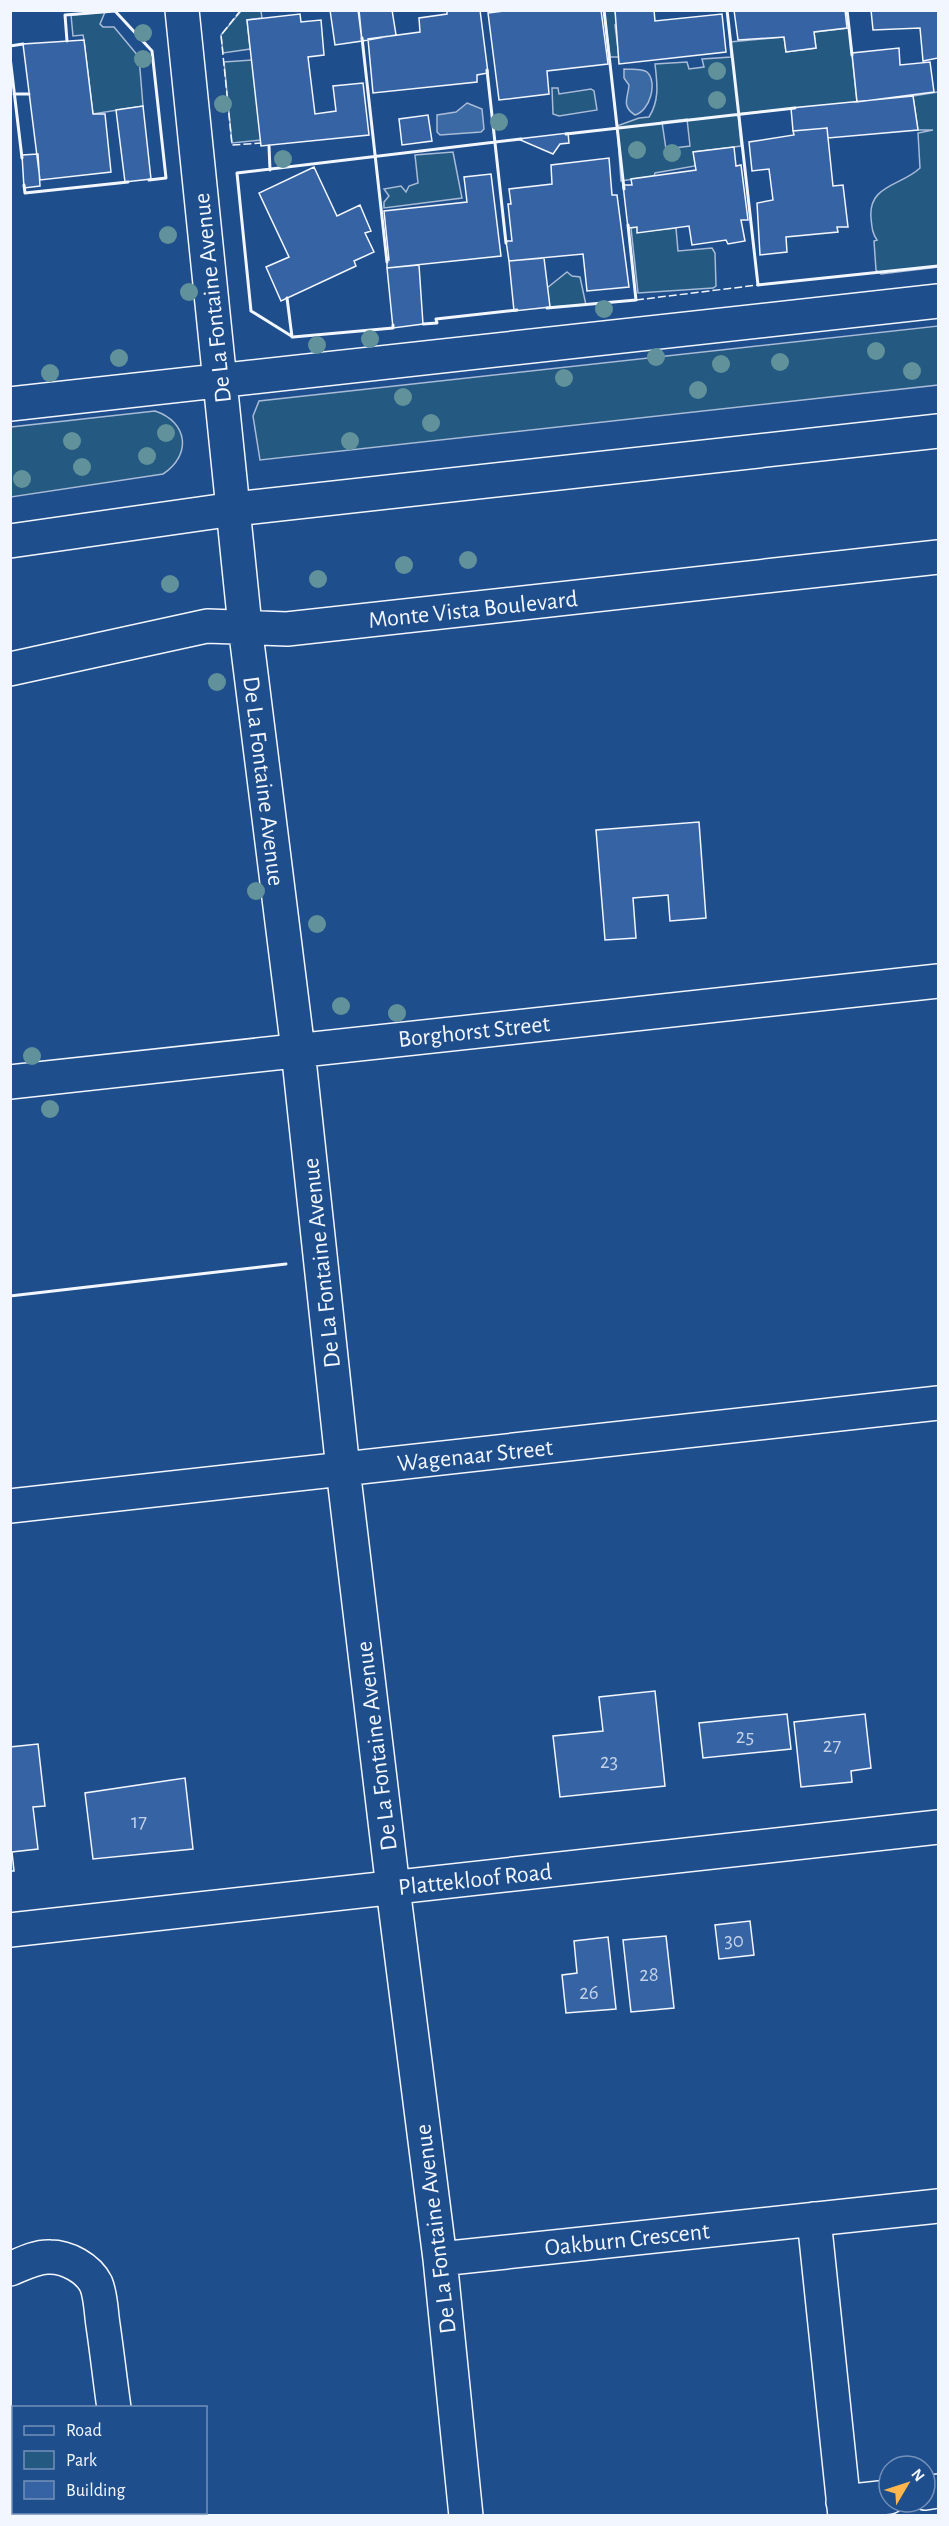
<svg xmlns="http://www.w3.org/2000/svg" width="949" height="2526" font-family="'Alegreya Sans',sans-serif">
  <style>
    .green { fill: #245a82; stroke: #a8bbd7; stroke-width: 1.5; fill-rule: evenodd }
    .water { fill: #3b69a3; stroke: #a8bbd7; stroke-width: 1.5 }
    .building { fill: #3563a3; stroke: #f2f6ff; stroke-width: 1.5 }
    .lines { fill: none; stroke-linecap: round; stroke-linejoin: round }
    .minor-casing { stroke: #f2f6ff; stroke-width: 36 }
    .secondary-casing { stroke: #f2f6ff; stroke-width: 36 }
    .minor { stroke: #1f4e8c; stroke-width: 33 }
    .secondary { stroke: #1f4e8c; stroke-width: 33 }
    .fence { stroke: #f2f6ff; stroke-width: 1.5; stroke-dasharray: 8 3; stroke-linecap: butt }
    .wall { stroke: #f2f6ff; stroke-width: 3 }
    .tree { fill: #61919a }
    .labels { text-anchor: middle; stroke-width: 4.5; stroke-linejoin: round; paint-order: stroke }
    .number-label { font-size: 21px; fill: #c3d1e8 }
    .street-label { font-size: 24px; fill: #f2f6ff; stroke: #1f4e8c }
  </style>
  <rect width="100%" height="100%" fill="#1f4e8c"/>
  <path class="green" d="M241,11H261L262,18L247,20L250,49L223,53L221,35Z
    M604,11H615L617,23L615,25L619,57H610Z
    M105,12L100,24L103,27H114L139,57L143,106L93,114L84,40L83,35L73,36L71,15Z
    M849,28L857,102L738,114L741,146L694,152L695,166L655,173L654,176L621,181L617,126L639,118L649,117C660,100 657,82 655,64L687,62L689,69L704,67L702,59L731,57L730,42L784,37L786,52L816,48L814,32ZM687,119L690,146L666,149L662,122Z
    M252,60L261,140L232,143L224,62Z
    M552,88H558L559,94L591,89L594,91L597,110L559,116L553,114Z
    M938,92V267L881,274L876,270L874,241L877,240C872,233 872,227 871,218C868,185 901,186 920,168L918,133L933,130H918L913,96Z
    M453,152L462,198L384,208V202L389,196L384,189L401,186L406,192L409,186L418,183L415,155Z
    M637,227L638,232L676,228L678,251L712,248L715,253L716,286L713,288L638,293L631,228Z
    M567,272L572,276L580,277L586,305L550,307L547,288Z
    M938,326V385L260,460L253,416L259,401Z
    M155,411C188,422 192,455 163,474L11,497V427Z"/>
  <path class="water" d="M624,69C631,70 641,68 647,72C658,82 650,111 635,115C621,106 628,98 629,85L624,78Z
    M467,103L482,109L484,129L481,132L440,135L437,132V115L456,112Z"/>
  <path class="building" d="M330,10H358L362,41L335,45Z
    M359,10H392L396,35L362,41Z
    M480,10L488,73L477,75V82L373,93L368,39L420,32L419,18L447,14V11Z
    M511,10H601L608,64L547,71L549,94L499,100L488,13Z
    M615,10H654L655,21L722,14L726,52L619,64Z
    M734,10H845L847,28L814,32L816,48L786,52L784,37L738,40Z
    M871,10H938V58L923,61L920,28L873,30Z
    M300,14L301,22L321,20L324,55L308,57L315,114L336,111L333,86L363,83L369,135L261,146L247,20Z
    M84,40L93,114H105L111,172L40,180L23,44Z
    M899,48L900,65L930,62L934,92L857,102L852,53Z
    M913,96L918,130L828,138L827,128L793,131L791,108Z
    M143,106L151,179L125,182L116,110Z
    M428,115L432,141L402,145L399,119Z
    M827,128L833,186L843,185L848,227H837L838,232L786,237L787,252L760,255L757,203L773,200L769,169L752,171L749,142L794,135L793,131Z
    M568,133L569,143L560,144L553,154L518,139Z
    M734,147L736,166L741,165L748,220H741L745,241L728,244L726,240L692,245L689,226L637,233V227L628,228L623,185H632L631,179L696,170L693,152Z
    M38,154L40,186L24,188L22,155Z
    M609,158L612,195H617L629,287L587,291L583,254L509,261L506,241H512L508,204H511L509,189L552,184L551,165Z
    M314,167L337,216L360,205L371,231L365,233L374,252L354,261L356,266L281,301L266,267L289,257L259,193Z
    M491,174L501,256L387,268V260H389L384,211L467,202L464,177Z
    M544,258L550,307L514,311L509,261Z
    M419,265L423,324L393,328L387,268Z
    M699,822L706,918L670,921L668,895L633,898L636,938L605,940L596,830Z
    M655,1691L665,1786L560,1797L553,1736L603,1731L599,1697Z
    M787,1714L791,1749L703,1758L699,1723Z
    M865,1714L871,1768L851,1771L852,1782L801,1787L794,1722Z
    M38,1744L45,1806L33,1807L38,1849L12,1852L14,1871H10V1747Z
    M185,1778L193,1849L93,1859L85,1793Z
    M750,1921L754,1955L719,1959L715,1925Z
    M666,1936L674,2008L631,2012L623,1940Z
    M608,1937L616,2009L566,2013L562,1975L577,1973L574,1941Z"/>
  <g class="lines">
    <g class="minor-casing">
      <path id="minor" d="M182,10L245,626L298,1050L343,1469L393,1888L440,2259L466,2516
        M10,404L938,301
        M10,669L207,626L287,629L938,557
        M10,1082L938,981
        M10,1506L938,1403
        M10,1930L938,1827
        M814,2219L845,2516
        M440,2259L938,2206
        M10,2269C22,2264 37,2256 50,2257C67,2257 88,2268 96,2284C101,2296 101,2312 103,2325C107,2352 110,2380 114,2408
        M925,2493L938,2491
        M843,2502L889,2497
        M17,2512L20,2516
        M69,2516L71,2512"/>
    </g>
    <g class="secondary-casing">
      <path id="secondary" d="M10,541L234,509L938,431"/>
    </g>
    <use href="#minor" class="minor"/>
    <use href="#secondary" class="secondary"/>
    <path class="fence" d="M241,10L221,35L232,145L261,143
      M636,300L758,285"/>
    <path class="wall" d="M323,10H326
      M604,10L624,189
      M727,10L758,285L938,266
      M847,10L852,55
      M362,38L387,262
      M67,41L65,15L115,11L152,51L166,178L149,180
      M10,46L23,44
      M10,57L22,158
      M487,70L506,243
      M14,94H29
      M566,134L795,108
      M269,146L270,170
      M24,185L25,193L128,182
      M287,298L292,337
      M547,308L636,300L628,225
      M423,324L437,323L436,319L517,310
      M393,325V328L293,337L251,311L237,173L521,139
      M10,1296L286,1264"/>
  </g>
  <g class="tree">
    <circle cx="143" cy="33" r="9"/>
    <circle cx="143" cy="59" r="9"/>
    <circle cx="717" cy="71" r="9"/>
    <circle cx="717" cy="100" r="9"/>
    <circle cx="223" cy="104" r="9"/>
    <circle cx="499" cy="122" r="9"/>
    <circle cx="637" cy="150" r="9"/>
    <circle cx="672" cy="153" r="9"/>
    <circle cx="283" cy="159" r="9"/>
    <circle cx="168" cy="235" r="9"/>
    <circle cx="189" cy="292" r="9"/>
    <circle cx="604" cy="309" r="9"/>
    <circle cx="370" cy="339" r="9"/>
    <circle cx="317" cy="345" r="9"/>
    <circle cx="876" cy="351" r="9"/>
    <circle cx="656" cy="357" r="9"/>
    <circle cx="119" cy="358" r="9"/>
    <circle cx="780" cy="362" r="9"/>
    <circle cx="721" cy="364" r="9"/>
    <circle cx="912" cy="371" r="9"/>
    <circle cx="50" cy="373" r="9"/>
    <circle cx="564" cy="378" r="9"/>
    <circle cx="698" cy="390" r="9"/>
    <circle cx="403" cy="397" r="9"/>
    <circle cx="431" cy="423" r="9"/>
    <circle cx="166" cy="433" r="9"/>
    <circle cx="72" cy="441" r="9"/>
    <circle cx="350" cy="441" r="9"/>
    <circle cx="147" cy="456" r="9"/>
    <circle cx="82" cy="467" r="9"/>
    <circle cx="22" cy="479" r="9"/>
    <circle cx="468" cy="560" r="9"/>
    <circle cx="404" cy="565" r="9"/>
    <circle cx="318" cy="579" r="9"/>
    <circle cx="170" cy="584" r="9"/>
    <circle cx="217" cy="682" r="9"/>
    <circle cx="256" cy="891" r="9"/>
    <circle cx="317" cy="924" r="9"/>
    <circle cx="341" cy="1006" r="9"/>
    <circle cx="397" cy="1013" r="9"/>
    <circle cx="32" cy="1056" r="9"/>
    <circle cx="50" cy="1109" r="9"/>
  </g>
  <g class="labels">
    <g class="number-label">
      <text x="745" y="1743">25</text>
      <text x="832" y="1752">27</text>
      <text x="609" y="1768">23</text>
      <text x="139" y="1828">17</text>
      <text x="734" y="1947">30</text>
      <text x="649" y="1981">28</text>
      <text x="589" y="1999">26</text>
    </g>
    <g class="street-label">
      <text transform="translate(212 298) rotate(-96)" y="8">De La Fontaine Avenue</text>
      <text transform="translate(473 609) rotate(-6)" y="8">Monte Vista Boulevard</text>
      <text transform="translate(264 781) rotate(83)" y="8">De La Fontaine Avenue</text>
      <text transform="translate(474 1031) rotate(-6)" y="8">Borghorst Street</text>
      <text transform="translate(321 1263) rotate(-96)" y="8">De La Fontaine Avenue</text>
      <text transform="translate(475 1455) rotate(-6)" y="8">Wagenaar Street</text>
      <text transform="translate(376 1746) rotate(-97)" y="8">De La Fontaine Avenue</text>
      <text transform="translate(475 1879) rotate(-6)" y="8">Plattekloof Road</text>
      <text transform="translate(435 2229) rotate(-97)" y="8">De La Fontaine Avenue</text>
      <text transform="translate(627 2239) rotate(-6)" y="8">Oakburn Crescent</text>
    </g>
  </g>
  <rect width="949" height="2526" fill="none" stroke="#f2f6ff" stroke-width="24"/>
  <rect x="12" y="2406" width="195" height="108" fill="#1f4e8c" stroke="#7391ba" stroke-width="1.5"/>
  <rect x="24" y="2426" width="30" height="9" fill="#1f4e8c" stroke="#7391ba" stroke-width="1.5"/>
  <text x="66" y="2436" font-size="18" fill="#f2f6ff">Road</text>
  <rect x="24" y="2451" width="30" height="18" fill="#245a82" stroke="#7391ba" stroke-width="1.5"/>
  <text x="66" y="2466" font-size="18" fill="#f2f6ff">Park</text>
  <rect x="24" y="2481" width="30" height="18" fill="#3563a3" stroke="#7391ba" stroke-width="1.5"/>
  <text x="66" y="2496" font-size="18" fill="#f2f6ff">Building</text>
  <g transform="translate(907 2484) rotate(51)"><circle r="28" fill="#1f4e8c" stroke="#7391ba" stroke-width="1.5"/>
  <path d="M0-4.5L10 22L0 15L-10 22Z" fill="#ffb74d"/>
  <text y="-9" font-size="16" font-weight="bold" text-anchor="middle" fill="#f2f6ff">N</text>
  </g>
</svg>
